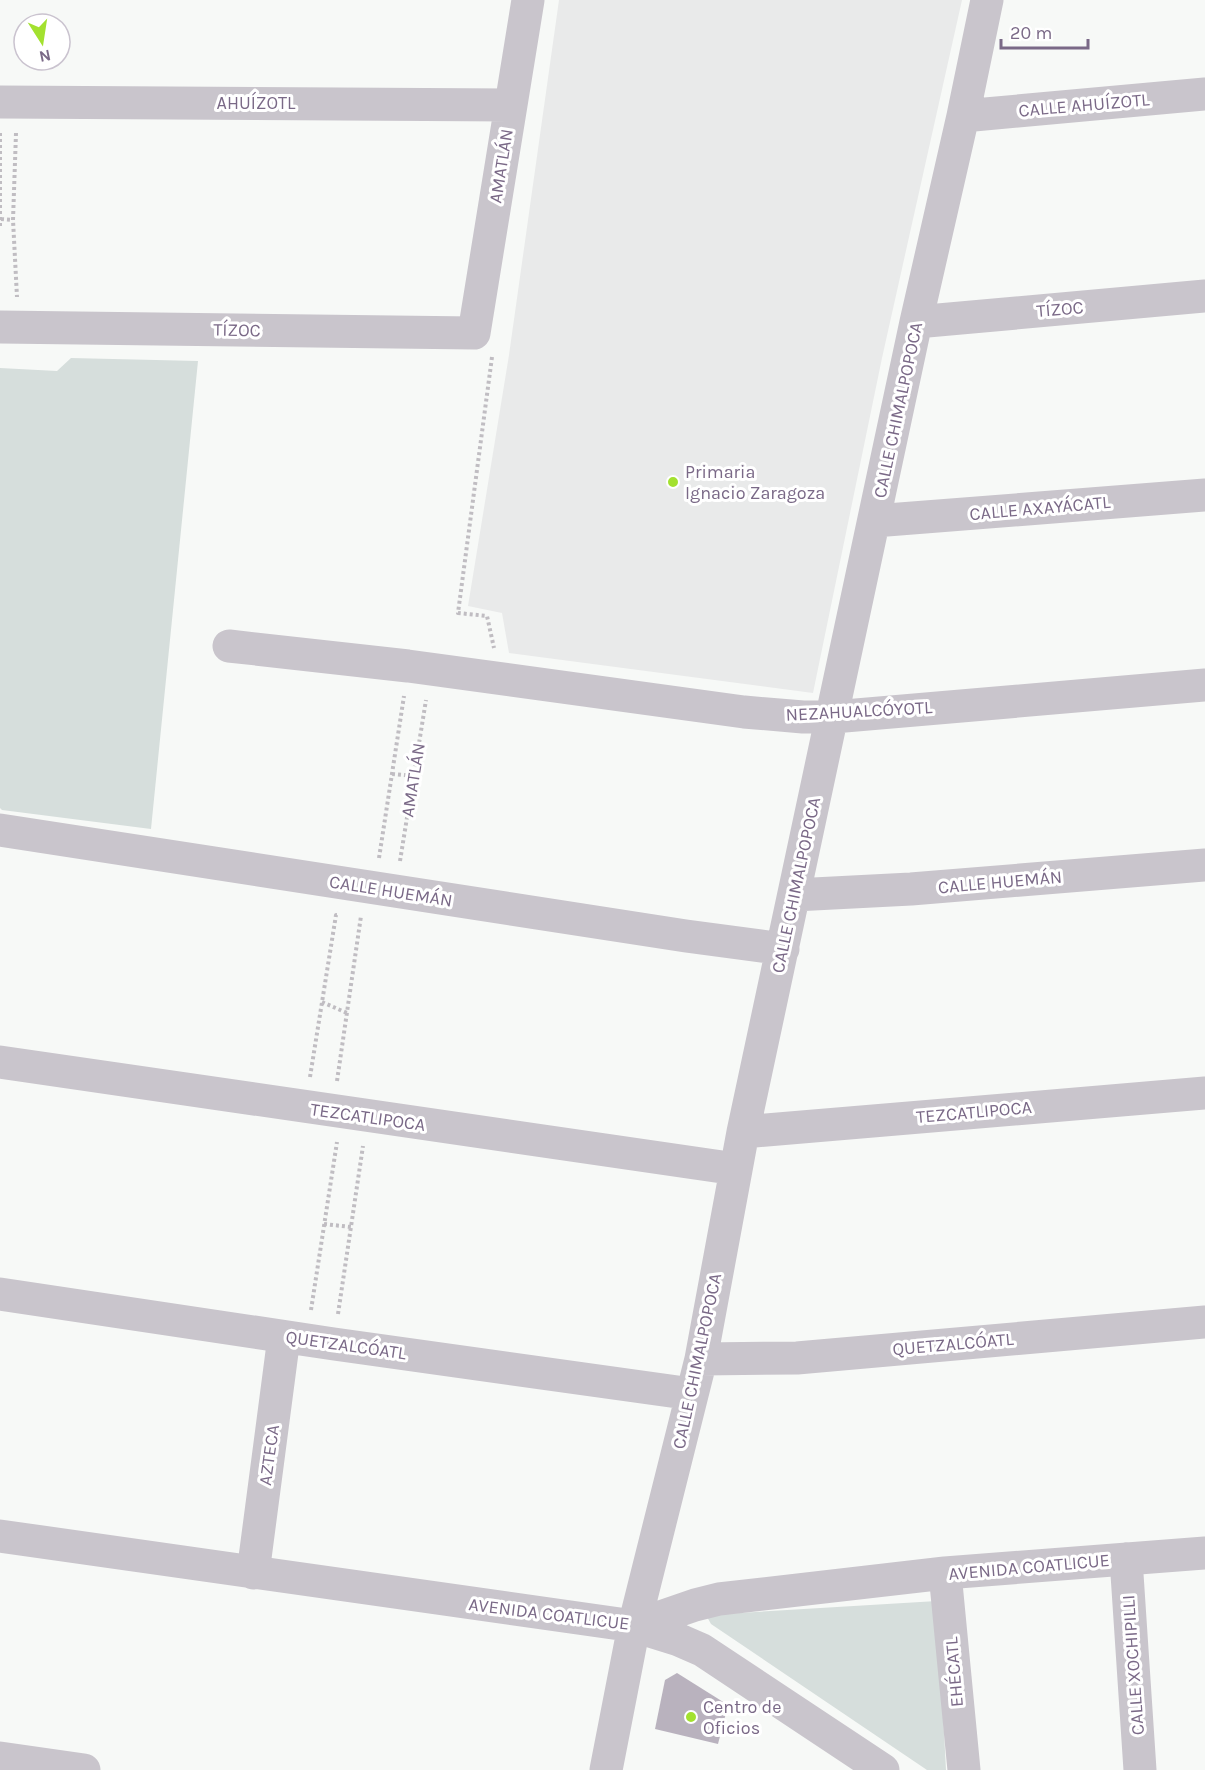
<svg xmlns="http://www.w3.org/2000/svg" width="1205" height="1770" font-family="Karla,sans-serif">
  <style>
    .built { fill: #e9eaea }
    .green { fill: #d6dedc }
    .building { fill: #b9b2be }
    .lines { fill: none; stroke-linecap: round; stroke-linejoin: round }
    .path { stroke: #c0bdc2; stroke-width: 4; stroke-dasharray: 3 3; stroke-linecap: butt }
    .minor { stroke: #c9c5cc; stroke-width: 33 }
    .poi-dot { fill: #a3e12f; stroke: #fff; stroke-width: 2 }
    .labels { text-anchor: middle; stroke-width: 6; stroke-linejoin: round; paint-order: stroke }
    .street-label { font-size: 18px; fill: #7a6987; stroke: #fff }
    .poi-label { font-size: 18px; fill: #7a6987; stroke: #fff; text-anchor: start }
  </style>
  <rect width="100%" height="100%" fill="#f7f9f7"/>
  <path class="built" d="M559,0H962L882,358L813,693L509,653L502,613L468,606L509,355Z"/>
  <path class="green" d="M71,358L198,361L151,829L2,810L0,808V368L57,371Z
    M937,1601L946,1770H927L711,1624L706,1615Z"/>
  <path class="building" d="M677,1673L728,1705L718,1744L655,1729L665,1680Z"/>
  <g class="lines">
    <path class="path" d="M0,133V229
      M16,133L13,220L17,297
      M1,219L13,220
      M492,357L458,613L487,616L494,648
      M392,774L414,776
      M379,858L404,696
      M400,861L426,700
      M322,1002L347,1013
      M310,1077L336,915H338
      M337,1081L361,916
      M324,1224L351,1227
      M311,1310L337,1142
      M338,1314L363,1146"/>
    <path class="minor" d="M0,102L511,105
      M963,116L1205,94
      M916,322L1205,296
      M0,327L474,333L528,0
      M874,521L1205,495
      M229,646L408,666L744,712L803,717H833L1205,685
      M0,830L686,936L783,949
      M794,895L911,889L1205,865
      M0,1062L736,1169
      M743,1132L1205,1093
      M0,1294L334,1344L692,1394
      M701,1359L797,1358L1205,1322
      M0,1536L634,1626L695,1605L719,1599L945,1573L1205,1553
      M1126,1559L1140,1770
      M253,1573L284,1337
      M945,1573L964,1770
      M634,1626L679,1640L702,1650L883,1770
      M0,1758L84,1770
      M606,1770L634,1626L701,1359L743,1132L916,322L963,116L987,0"/>
  </g>
  <g class="poi-dot">
    <circle cx="673" cy="482" r="6"/>
    <circle cx="691" cy="1717" r="6"/>
  </g>
  <g class="labels">
    <g class="street-label">
      <text x="256" y="109">AHUÍZOTL</text>
      <text transform="translate(1084 105) rotate(-5)" y="6">CALLE AHUÍZOTL</text>
      <text transform="translate(501 166) rotate(-81)" y="6">AMATLÁN</text>
      <text transform="translate(1060 309) rotate(-5)" y="6">TÍZOC</text>
      <text transform="translate(237 330) rotate(1)" y="6">TÍZOC</text>
      <text transform="translate(898 410) rotate(-78)" y="6">CALLE CHIMALPOPOCA</text>
      <text transform="translate(1040 508) rotate(-5)" y="6">CALLE AXAYÁCATL</text>
      <text transform="translate(859 711) rotate(-3)" y="6">NEZAHUALCÓYOTL</text>
      <text transform="translate(413 780) rotate(-81)" y="6">AMATLÁN</text>
      <text transform="translate(1000 882) rotate(-5)" y="6">CALLE HUEMÁN</text>
      <text transform="translate(796 885) rotate(-78)" y="6">CALLE CHIMALPOPOCA</text>
      <text transform="translate(391 891) rotate(9)" y="6">CALLE HUEMÁN</text>
      <text transform="translate(974 1112) rotate(-5)" y="6">TEZCATLIPOCA</text>
      <text transform="translate(368 1117) rotate(8)" y="6">TEZCATLIPOCA</text>
      <text transform="translate(953 1344) rotate(-5)" y="6">QUETZALCÓATL</text>
      <text transform="translate(346 1345) rotate(8)" y="6">QUETZALCÓATL</text>
      <text transform="translate(697 1361) rotate(-78)" y="6">CALLE CHIMALPOPOCA</text>
      <text transform="translate(269 1455) rotate(-82)" y="6">AZTECA</text>
      <text transform="translate(1029 1567) rotate(-5)" y="6">AVENIDA COATLICUE</text>
      <text transform="translate(549 1614) rotate(7)" y="6">AVENIDA COATLICUE</text>
      <text transform="translate(1133 1665) rotate(-94)" y="6">CALLE XOCHIPILLI</text>
      <text transform="translate(954 1672) rotate(-95)" y="6">EHÉCATL</text>
    </g>
    <g class="poi-label">
      <text x="685" y="478">Primaria<tspan x="685" dy="21">Ignacio Zaragoza</tspan></text>
      <text x="703" y="1713">Centro de<tspan x="703" dy="21">Oficios</tspan></text>
    </g>
  </g>
  <g transform="translate(42 42) rotate(168)"><circle r="28" fill="#ffffff" stroke="#cac3cf" stroke-width="1.5"/>
  <path d="M0-4.5L10 22L0 15L-10 22Z" fill="#a3e12f"/>
  <text y="-9" font-size="16" font-weight="bold" text-anchor="middle" fill="#7a6987">N</text>
  </g>
  <path d="M1001 39v9h87v-9" fill="none" stroke="#7a6987" stroke-width="3"/>
  <text x="1010" y="39" font-size="18" fill="#7a6987" stroke="#ffffff" stroke-width="4.5" paint-order="stroke">20 m</text>
</svg>
